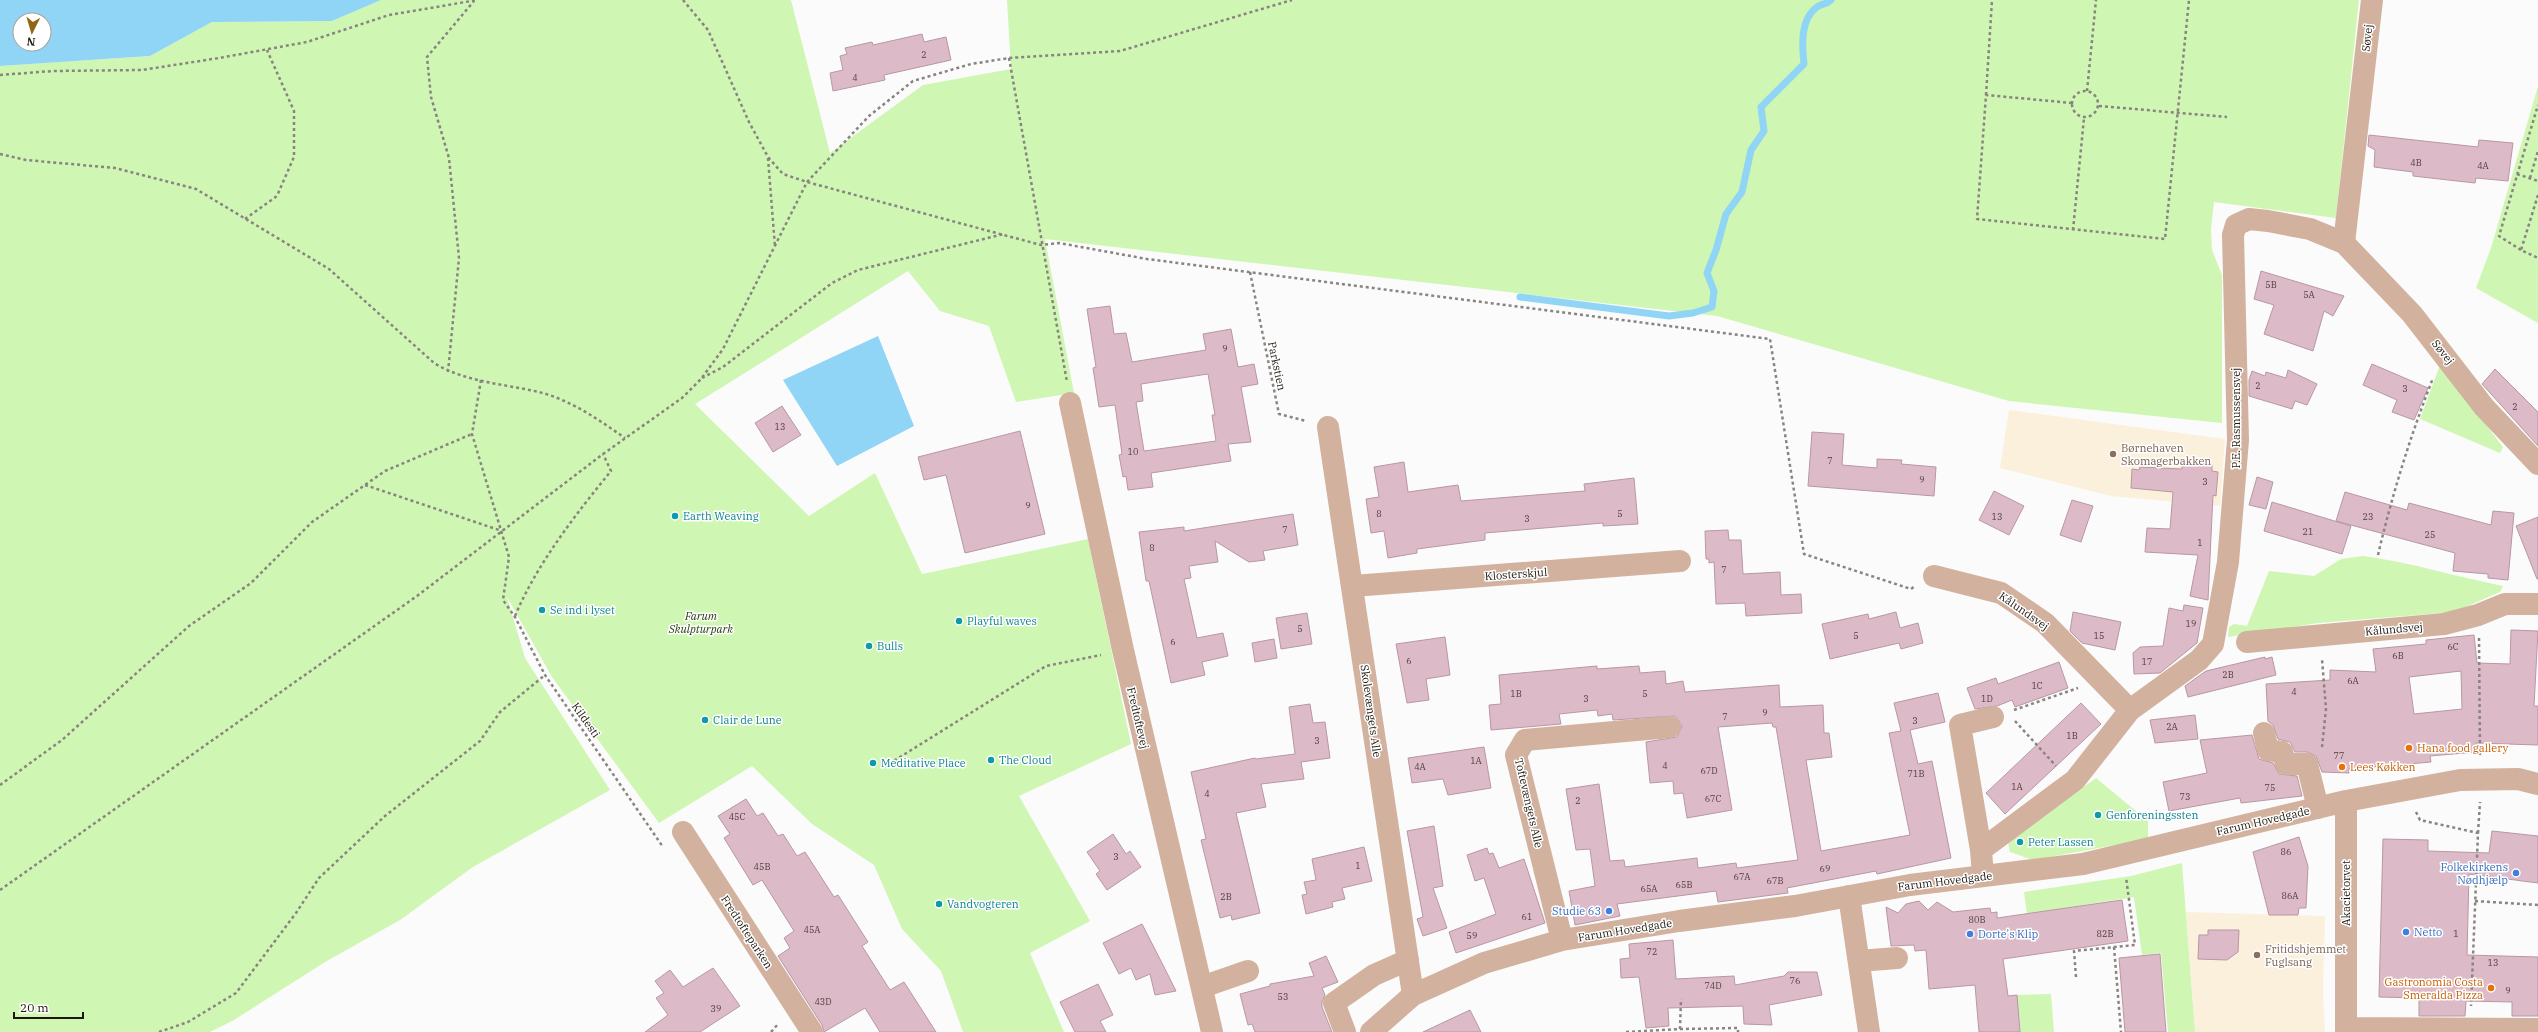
<svg xmlns="http://www.w3.org/2000/svg" width="2538" height="1032" font-family="'IBM Plex Serif',serif">
  <style>
    .education { fill: #fbf0db }
    .green { fill: #cff6b3 }
    .water { fill: #91d5f6; fill-rule: evenodd }
    .lines { fill: none; stroke-linecap: round; stroke-linejoin: round }
    .stream { stroke: #91d5f6; stroke-width: 7 }
    .building { fill: #ddbac7; stroke: #b897a3; fill-rule: evenodd }
    .path { stroke: #89847f; stroke-width: 2.5; stroke-dasharray: 3 3; stroke-linecap: butt }
    .minor { stroke: #d2b29e; stroke-width: 22 }
    .education-dot { fill: #8d6e63; stroke: #fff; stroke-width: 1.5 }
    .culture-dot { fill: #0f9aa8; stroke: #fff; stroke-width: 1.5 }
    .food-dot { fill: #e8710a; stroke: #fff; stroke-width: 1.5 }
    .shop-dot { fill: #3f7fe0; stroke: #fff; stroke-width: 1.5 }
    .labels { text-anchor: middle; stroke-width: 3; stroke-linejoin: round; paint-order: stroke }
    .number-label { font-size: 9px; fill: #4e3f3b }
    .street-label { font-size: 11px; fill: #1e160c; stroke: #fff }
    .education-label { font-size: 11px; fill: #785e54; stroke: #fff; text-anchor: start }
    .culture-label { font-size: 11px; fill: #0d838f; stroke: #fff; text-anchor: start }
    .park-label { font-size: 11px; font-style: italic; fill: #263e0d; stroke: #fff }
    .food-label { font-size: 11px; fill: #c56008; stroke: #fff; text-anchor: start }
    .shop-label { font-size: 11px; fill: #366cbe; stroke: #fff; text-anchor: end }
  </style>
  <rect width="100%" height="100%" fill="#fbfbfb"/>
  <path class="education" d="M2009,410L2225,439L2220,506L2111,496L2000,468Z
    M2186,912L2325,916L2323,994L2325,1032H2195Z"/>
  <path class="green" d="M381,0H791L830,153L923,85L1011,69L1007,0H2359L2336,218L2214,202L2211,229L2212,250L2222,275V423L2009,401L1717,316L1045,239L1074,393L1016,402L989,326L940,311L908,271L695,404L809,516L875,473L922,574L1088,539L1131,744L1019,796L1090,921L1030,953L1064,1032H963L941,971L902,929L874,865L812,824L752,766L659,823L552,677L507,597L525,658L610,790L473,867L400,920L325,962L234,1020L210,1032H0V66L150,56L212,22L332,21Z
    M2538,86V323L2476,288L2491,248Z
    M2440,365L2503,447L2500,453L2420,419Z
    M2363,556C2411,562 2456,577 2503,586L2500,592L2454,612L2318,623L2228,637L2229,627L2234,624L2247,626L2269,571L2314,576L2341,559Z
    M2096,778L2148,821V839L2033,860L2010,852L2008,842Z
    M2182,863L2195,1032H2168L2161,953L2142,955L2134,897L2027,914L2024,892L2131,876Z
    M2051,994L2054,1032H2019L2015,995Z"/>
  <path class="water" d="M0,0H381L332,21L212,22L150,56L0,66ZM20,20H44V44H20Z
    M878,336L914,426L837,466L783,380Z"/>
  <g class="lines">
    <path class="stream" d="M1520,297L1669,316L1693,313L1712,307L1714,291L1707,273L1716,250L1726,214L1742,192L1751,150L1764,131L1761,107L1804,64C1802,46 1800,19 1817,7C1821,4 1827,4 1831,0"/>
  </g>
  <path class="building" d="M922,34L924,42L946,37L951,60L884,75L885,80L833,91L830,73L843,70L840,56L847,54L845,48L872,42L873,45Z
    M2369,135L2478,147L2479,140L2513,143L2508,181L2476,178L2475,183L2413,176V172L2374,167L2375,150L2368,146Z
    M2261,271L2344,296L2333,316L2324,311L2313,351L2264,334L2274,305L2254,299Z
    M1110,306L1114,334L1126,333L1132,362L1206,350L1203,334L1231,329L1238,367L1254,364L1258,384L1241,387L1251,442L1228,444L1231,461L1151,473L1153,487L1128,490L1126,476L1123,477L1119,455L1122,454L1115,405L1099,407L1093,368L1096,367L1087,309ZM1208,374L1215,415H1212L1216,441L1144,451L1136,402L1143,401L1141,384Z
    M2372,364L2428,388L2414,420L2392,412L2397,400L2363,385Z
    M2495,369L2538,412V446L2482,384Z
    M2288,370L2317,384L2307,405L2295,401L2292,409L2249,396V380L2252,371L2265,376L2266,372L2286,378Z
    M782,406L801,435L773,452L755,423Z
    M1020,431L1045,534L965,553L946,475L924,480L918,457Z
    M1812,432L1844,434L1842,465L1877,468V459L1902,460L1901,464L1936,467L1934,496L1808,486Z
    M1404,462L1408,492L1458,485L1461,501L1585,491L1584,484L1634,478L1638,524L1603,526V523L1485,533V540L1417,549V553L1388,558L1384,531L1371,533L1366,499L1379,497L1374,467Z
    M2182,462L2212,464V471L2218,472L2216,496L2213,495L2208,600L2190,596L2198,555L2145,552L2147,528L2170,529L2173,492L2131,488L2132,469L2139,470L2140,467L2182,469Z
    M2257,477L2273,482L2266,509L2249,505Z
    M1994,491L2024,506L2009,535L1979,520Z
    M2345,492L2407,510L2409,503L2491,525L2493,511L2514,513L2508,580L2488,578V574L2453,571L2455,553L2336,521Z
    M2072,500L2093,506L2081,542L2060,535Z
    M2272,502L2351,526L2342,554L2264,531Z
    M1293,514L1298,545L1263,551L1265,560L1249,562L1215,541L1218,562L1189,566L1191,578L1184,579L1197,638L1223,633L1228,656L1202,662L1205,675L1171,683L1149,581H1146L1139,532L1184,527V531Z
    M2538,517V579H2537L2516,526Z
    M1728,530L1729,540H1741L1743,574L1780,572L1781,595L1801,594L1802,613L1746,616L1745,603L1716,604L1714,562L1709,563V559H1706L1705,531Z
    M2184,605L2203,608L2197,643L2160,673L2134,674L2133,653L2140,647L2163,646L2169,608L2183,611Z
    M1896,612L1900,628L1918,623L1923,643L1901,649L1899,643L1830,659L1822,624L1868,614L1869,619Z
    M2073,612L2121,622L2115,650L2082,643L2070,631Z
    M1307,613L1312,644L1281,649L1276,618Z
    M2511,630L2538,631L2534,706H2538V745L2476,743V752L2430,756L2431,762L2349,769V773L2322,772L2316,756L2307,752H2295L2290,742L2278,739L2273,725L2268,721L2266,684L2330,680V670L2376,672L2373,649L2426,644V640L2474,635L2477,663L2510,664ZM2461,671L2462,709L2414,714L2409,677Z
    M1445,637L1450,675L1426,679L1429,700L1407,703L1396,644Z
    M1274,639L1277,658L1255,662L1252,643Z
    M2265,657V659L2272,657L2276,675L2188,697L2185,686L2206,671Z
    M2059,662L2068,688L2015,707L2012,700L1997,706L1975,709L1967,688L1996,678L1998,684Z
    M1597,666V669L1639,666L1640,673L1665,671L1666,684L1683,681L1685,692L1779,685L1780,707L1823,705L1824,733H1829L1832,757L1806,760L1821,851L1910,835L1889,733L1901,731L1894,703L1938,693L1945,722L1910,730L1918,764L1932,761L1951,858L1877,874L1876,871L1787,888L1788,893L1718,902L1716,891L1617,904L1620,916L1575,925L1569,891L1595,886L1590,849L1576,850L1566,789L1599,784L1610,861L1624,860L1625,867L1697,858L1698,868L1736,863L1737,868L1798,860L1776,727H1773L1772,723L1718,727L1732,810L1687,818L1683,793L1674,794L1673,781L1650,783L1646,742L1677,737L1682,726L1675,716L1613,720L1612,714L1598,716L1597,710L1559,714L1561,724L1491,730L1489,705L1501,704L1499,675Z
    M2081,703L2101,724L2005,814L1986,793Z
    M1310,704L1313,723L1325,722L1330,758L1301,762L1304,779L1261,784L1266,807L1236,813L1260,913L1232,920L1231,915L1220,918L1201,840L1206,839L1191,772L1255,758L1256,759L1295,754L1289,707Z
    M2195,715L2198,739L2155,743L2150,720Z
    M2252,735L2259,759L2273,763L2279,774L2297,776L2302,796L2241,803L2240,798L2169,811L2163,782L2207,773L2200,740Z
    M1484,747L1491,788L1448,795L1443,779L1412,783L1408,758Z
    M746,799L757,816L763,813L778,836L783,834L797,856L805,852L834,897L838,895L868,942L862,946L890,990L904,982L936,1032H880L865,1008L824,1032L822,1025L778,956L790,948L784,938L794,931L762,880L753,885L724,838L730,834L718,816Z
    M1434,826L1443,886L1433,888L1447,928L1423,936L1417,919L1423,917L1407,831Z
    M2492,831L2538,836V883L2469,874L2467,955L2538,957V1016H2512V1002L2466,1001L2465,1016H2419V998L2379,997L2383,839L2428,840V851L2489,853Z
    M1113,834L1126,854L1130,851L1141,867L1107,890L1096,874L1100,871L1087,852Z
    M2299,837L2308,866L2306,908H2299L2298,915H2269L2253,852Z
    M1364,847L1372,881L1342,888L1345,899L1332,902L1333,907L1306,914L1302,895L1307,894L1304,882L1316,880L1312,859Z
    M1487,848L1489,854L1493,853L1499,868L1524,859L1545,923L1456,953L1449,932L1496,914L1484,878L1475,881L1467,855Z
    M2122,900L2128,941L2003,959L2008,996L2017,995L2020,1032H1979L1975,985L1929,989L1926,950L1915,951L1914,945L1891,946L1886,907L1898,913L1906,904L1919,901L1928,910L1937,902L1953,912L1990,908L1991,913L1997,912V918Z
    M1142,924L1164,967L1176,991L1155,995L1150,974L1136,980L1131,968L1119,974L1103,943Z
    M2208,930H2239L2238,952L2227,960L2198,959L2199,935H2208Z
    M1673,940L1676,979L1734,976L1735,985L1784,976L1788,972H1817L1822,995L1769,1005L1772,1025L1744,1024L1743,1006L1668,1008L1669,1026L1646,1028L1639,977L1621,978L1620,959L1630,958L1629,944Z
    M2160,954L2166,1032H2125L2119,958Z
    M1326,956L1338,982L1322,988L1325,995L1322,1002V1007L1332,1032H1255L1252,1024L1248,1025L1240,994L1270,986V984L1314,976L1309,963Z
    M713,968L740,1006L700,1032H645L668,1015L656,998L664,993L655,981L670,970L683,987Z
    M1098,984L1113,1015L1100,1021L1106,1032H1075L1060,1002Z
    M1470,1010L1481,1032H1423Z"/>
  <g class="lines">
    <path class="path" d="M683,0L708,30L749,122L768,157L783,174L807,182L1041,245L1059,243L1147,259L1770,339L1804,554L1911,589L1915,586
      M1009,58L1067,382
      M0,75L53,71L142,70L219,58L307,42L389,15L477,0
      M2072 104a13 13 0 1 1 26 0a13 13 0 1 1-26 0Z
      M2087,91L2096,0
      M1986,95L1992,0
      M2072,103L1986,95L1977,219L2165,239L2189,0
      M2099,106L2227,117
      M0,154L26,160L115,168L196,189L329,269L434,363C465,382 504,384 539,392C571,400 599,420 625,438
      M768,158L775,247
      M2517,174L2538,181
      M2530,178L2538,151
      M2538,195L2521,250L2538,258
      M245,219L277,196L294,157V111L267,50
      M2073,230L2084,118
      M2521,250L2499,236L2538,105
      M1250,272L1279,414L1306,421
      M448,372L459,258L449,158L431,97L427,57L474,1
      M702,378L723,367L832,283L858,270L1004,234
      M481,380L472,434L509,557L503,600L515,617L545,675L663,847
      M365,485L502,531
      M2378,555C2392,495 2410,437 2433,378
      M515,616C537,564 575,515 611,471L603,454
      M2479,638L2480,757
      M2014,710L2078,688
      M2015,721L2056,766
      M2322,747L2326,709L2322,659
      M884,767L1046,666L1101,655
      M0,785L62,740L189,626L251,583L312,522L385,471L472,434
      M2416,812L2420,820L2478,833L2471,1006
      M2478,833L2480,802
      M0,890L417,596L603,454L682,398L701,379L723,349L807,182L869,116L913,81L971,64L1009,58L1120,51L1292,0
      M2475,901L2538,905
      M2114,947L2121,1032
      M2076,977L2074,951L2135,945L2126,877
      M1680,1029L1738,1028V1032
      M159,1032L188,1022L236,993L296,913L319,878L385,816L480,741L500,712L545,675
      M771,1032L779,1023
      M1626,1032L1680,1029L1681,999"/>
    <path class="minor" d="M2344,243L2372,0
      M1070,403L1123,650L1212,1032
      M1328,427L1413,995
      M1934,576L2001,593L2045,623L2130,710
      M1353,586L1680,561
      M2247,642L2444,624L2478,615L2505,604H2538
      M2264,733L2268,750L2282,752L2286,764H2307L2318,808
      M2346,801V1032
      M683,832L812,1032
      M1981,850L1960,725L1993,717
      M1983,876L1981,850L2075,780L2130,710L2199,660L2213,644L2228,562L2238,440L2233,235L2236,225L2249,219L2268,221L2310,229L2344,243L2412,314L2484,407L2538,464
      M1849,896L1869,1032
      M1562,940L1516,755L1525,740L1670,727
      M1859,961L1897,958
      M1202,987L1248,971
      M2346,1028L2538,1029
      M1345,1032L1334,1003L1374,975L1408,960
      M1371,1032L1413,995L1484,963L1562,940L1679,921L1795,906L1910,885L2083,864L2346,801L2460,780L2518,779L2538,784"/>
  </g>
  <g class="education-dot">
    <circle cx="2113" cy="454" r="4"/>
    <circle cx="2257" cy="955" r="4"/>
  </g>
  <g class="culture-dot">
    <circle cx="675" cy="516" r="4"/>
    <circle cx="542" cy="610" r="4"/>
    <circle cx="959" cy="621" r="4"/>
    <circle cx="869" cy="646" r="4"/>
    <circle cx="705" cy="720" r="4"/>
    <circle cx="991" cy="760" r="4"/>
    <circle cx="873" cy="763" r="4"/>
    <circle cx="2098" cy="815" r="4"/>
    <circle cx="2020" cy="842" r="4"/>
    <circle cx="939" cy="904" r="4"/>
  </g>
  <g class="food-dot">
    <circle cx="2409" cy="748" r="4"/>
    <circle cx="2342" cy="767" r="4"/>
    <circle cx="2491" cy="988" r="4"/>
  </g>
  <g class="shop-dot">
    <circle cx="2516" cy="873" r="4"/>
    <circle cx="1609" cy="911" r="4"/>
    <circle cx="2406" cy="932" r="4"/>
    <circle cx="1970" cy="934" r="4"/>
  </g>
  <g class="labels">
    <g class="number-label">
      <text x="924" y="58">2</text>
      <text x="855" y="81">4</text>
      <text x="2416" y="166">4B</text>
      <text x="2483" y="169">4A</text>
      <text x="2271" y="288">5B</text>
      <text x="2309" y="298">5A</text>
      <text x="1225" y="352">9</text>
      <text x="2258" y="389">2</text>
      <text x="2405" y="392">3</text>
      <text x="2515" y="410">2</text>
      <text x="780" y="430">13</text>
      <text x="1133" y="455">10</text>
      <text x="1830" y="464">7</text>
      <text x="1922" y="483">9</text>
      <text x="2205" y="485">3</text>
      <text x="1028" y="509">9</text>
      <text x="1379" y="517">8</text>
      <text x="1620" y="517">5</text>
      <text x="1997" y="520">13</text>
      <text x="2368" y="520">23</text>
      <text x="1527" y="522">3</text>
      <text x="1285" y="533">7</text>
      <text x="2308" y="535">21</text>
      <text x="2430" y="538">25</text>
      <text x="2200" y="546">1</text>
      <text x="1152" y="551">8</text>
      <text x="1724" y="573">7</text>
      <text x="2191" y="627">19</text>
      <text x="1300" y="632">5</text>
      <text x="1856" y="639">5</text>
      <text x="2099" y="639">15</text>
      <text x="1173" y="645">6</text>
      <text x="2453" y="650">6C</text>
      <text x="2398" y="659">6B</text>
      <text x="1409" y="664">6</text>
      <text x="2147" y="665">17</text>
      <text x="2228" y="678">2B</text>
      <text x="2353" y="684">6A</text>
      <text x="2037" y="689">1C</text>
      <text x="2294" y="695">4</text>
      <text x="1516" y="697">1B</text>
      <text x="1645" y="697">5</text>
      <text x="1586" y="702">3</text>
      <text x="1987" y="702">1D</text>
      <text x="1765" y="716">9</text>
      <text x="1725" y="720">7</text>
      <text x="1915" y="724">3</text>
      <text x="2172" y="730">2A</text>
      <text x="2072" y="739">1B</text>
      <text x="1317" y="744">3</text>
      <text x="2339" y="759">77</text>
      <text x="1476" y="764">1A</text>
      <text x="1665" y="769">4</text>
      <text x="1420" y="770">4A</text>
      <text x="1709" y="774">67D</text>
      <text x="1916" y="777">71B</text>
      <text x="2017" y="790">1A</text>
      <text x="2270" y="791">75</text>
      <text x="1207" y="797">4</text>
      <text x="2185" y="800">73</text>
      <text x="1713" y="802">67C</text>
      <text x="1578" y="804">2</text>
      <text x="737" y="820">45C</text>
      <text x="2286" y="855">86</text>
      <text x="1116" y="860">3</text>
      <text x="1358" y="869">1</text>
      <text x="762" y="870">45B</text>
      <text x="1825" y="872">69</text>
      <text x="1742" y="880">67A</text>
      <text x="1775" y="884">67B</text>
      <text x="1684" y="888">65B</text>
      <text x="1649" y="892">65A</text>
      <text x="2290" y="899">86A</text>
      <text x="1226" y="900">2B</text>
      <text x="1527" y="920">61</text>
      <text x="1977" y="923">80B</text>
      <text x="812" y="933">45A</text>
      <text x="2105" y="937">82B</text>
      <text x="2456" y="937">1</text>
      <text x="1472" y="939">59</text>
      <text x="1652" y="955">72</text>
      <text x="2493" y="966">13</text>
      <text x="1795" y="984">76</text>
      <text x="1713" y="989">74D</text>
      <text x="2508" y="994">9</text>
      <text x="1283" y="1000">53</text>
      <text x="823" y="1005">43D</text>
      <text x="716" y="1012">39</text>
    </g>
    <g class="street-label">
      <text transform="translate(2367 38) rotate(-84)" y="4">Søvej</text>
      <text transform="translate(2443 352) rotate(52)" y="4">Søvej</text>
      <text transform="translate(1277 366) rotate(78)" y="4">Parkstien</text>
      <text transform="translate(2236 418) rotate(-90)" y="4">P.E. Rasmussensvej</text>
      <text transform="translate(1516 574) rotate(-4)" y="4">Klosterskjul</text>
      <text transform="translate(2024 611) rotate(35)" y="4">Kålundsvej</text>
      <text transform="translate(2394 629) rotate(-5)" y="4">Kålundsvej</text>
      <text transform="translate(1371 711) rotate(82)" y="4">Skolevængets Alle</text>
      <text transform="translate(1138 718) rotate(77)" y="4">Fredtoftevej</text>
      <text transform="translate(586 720) rotate(55)" y="4">Kildesti</text>
      <text transform="translate(1529 803) rotate(77)" y="4">Toftevængets Alle</text>
      <text transform="translate(2263 821) rotate(-13)" y="4">Farum Hovedgade</text>
      <text transform="translate(1945 881) rotate(-7)" y="4">Farum Hovedgade</text>
      <text transform="translate(2346 893) rotate(-90)" y="4">Akacietorvet</text>
      <text transform="translate(1625 930) rotate(-9)" y="4">Farum Hovedgade</text>
      <text transform="translate(747 932) rotate(57)" y="4">Fredtofteparken</text>
    </g>
    <g class="education-label">
      <text x="2121" y="452">Børnehaven<tspan x="2121" dy="13">Skomagerbakken</tspan></text>
      <text x="2265" y="953">Fritidshjemmet<tspan x="2265" dy="13">Fuglsang</tspan></text>
    </g>
    <g class="culture-label">
      <text x="683" y="520">Earth Weaving</text>
      <text x="550" y="614">Se ind i lyset</text>
      <text x="967" y="625">Playful waves</text>
      <text x="877" y="650">Bulls</text>
      <text x="713" y="724">Clair de Lune</text>
      <text x="999" y="764">The Cloud</text>
      <text x="881" y="767">Meditative Place</text>
      <text x="2106" y="819">Genforeningssten</text>
      <text x="2028" y="846">Peter Lassen</text>
      <text x="947" y="908">Vandvogteren</text>
    </g>
    <g class="park-label">
      <text x="701" y="620">Farum<tspan x="701" dy="13">Skulpturpark</tspan></text>
    </g>
    <g class="food-label">
      <text x="2417" y="752">Hana food gallery</text>
      <text x="2350" y="771">Lees Køkken</text>
      <text x="2483" y="986" text-anchor="end">Gastronomia Costa<tspan x="2483" dy="13">Smeralda Pizza</tspan></text>
    </g>
    <g class="shop-label">
      <text x="2508" y="871">Folkekirkens<tspan x="2508" dy="13">Nødhjælp</tspan></text>
      <text x="1601" y="915">Studie 63</text>
      <text x="2414" y="936" text-anchor="start">Netto</text>
      <text x="1978" y="938" text-anchor="start">Dorte's Klip</text>
    </g>
  </g>
  <g transform="translate(32 32) rotate(185)"><circle r="19" fill="#ffffff" stroke="#a5a29e"/>
  <path d="M0-3L7 15L0 10L-7 15Z" fill="#936412"/>
  <text y="-6" font-size="11" font-weight="bold" text-anchor="middle" fill="#1e160c">N</text>
  </g>
  <path d="M14 1012v6h69v-6" fill="none" stroke="#1e160c" stroke-width="2"/>
  <text x="20" y="1012" font-size="12" fill="#1e160c" stroke="#ffffff" stroke-width="3" paint-order="stroke">20 m</text>
</svg>
